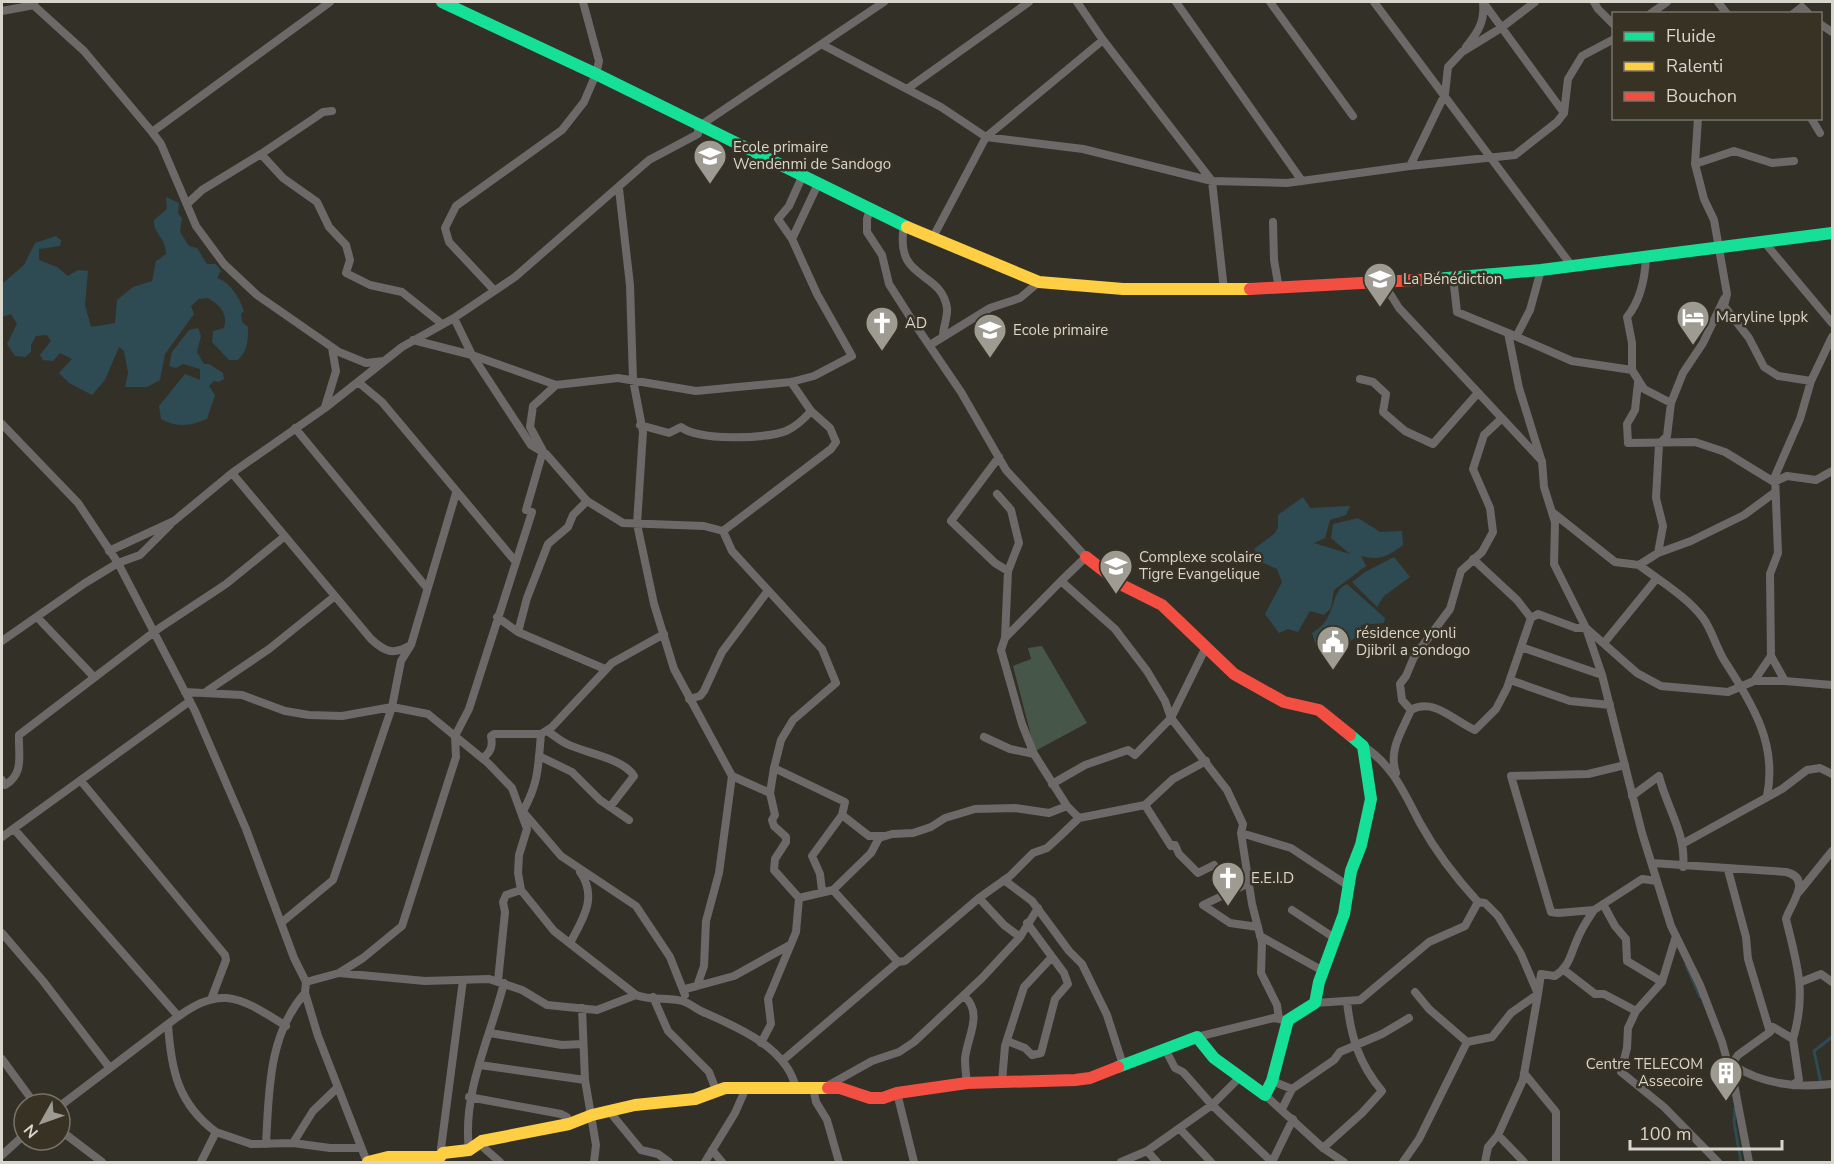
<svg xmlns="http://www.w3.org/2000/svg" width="1834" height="1164" font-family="'Nunito Sans',sans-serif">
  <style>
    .green { fill: #465749 }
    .water { fill: #2e4b53 }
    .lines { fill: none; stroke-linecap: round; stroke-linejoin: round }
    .stream { stroke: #2e4b53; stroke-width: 3 }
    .street { stroke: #6d6968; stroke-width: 8 }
    .fast { stroke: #16e098; stroke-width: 12 }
    .slow { stroke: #ffcf43; stroke-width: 12 }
    .jam { stroke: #f24e42; stroke-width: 12 }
    .labels { text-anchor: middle; stroke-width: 5; stroke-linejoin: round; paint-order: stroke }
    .poi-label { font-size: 15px; fill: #d8d5cd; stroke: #373224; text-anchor: start }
  </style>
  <rect width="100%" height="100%" fill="#333028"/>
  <path class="green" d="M1042,646L1087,723L1035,751L1013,666L1031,659L1028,648Z"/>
  <path class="water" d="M166,197L179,203L178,213L182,218L180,232L189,246L197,248L207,264H216L221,271L217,278C231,283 239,297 244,311L241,314L242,322L248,327C248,340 248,350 238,360H229L212,342L213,331L224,328C228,313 220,305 208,298L199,299L191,306L194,314L165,354L160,380L147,387H125L128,373L124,351L119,347L105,380L92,395L69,383L59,373L72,359L60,353L53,361L43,360L40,355L51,341L47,335L36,336L31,345V352L25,357L15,356L7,344L17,324L11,314L2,317V284L24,265L35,243L56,236L61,240L60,246L39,249V260L57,267L68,276L78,270L88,271L85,305L91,327L115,323L117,300L133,287L152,281L156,261L166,254C166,237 153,234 154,220L167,209Z
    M198,328L201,336L197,352L204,364H209L223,373L224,379L219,382L214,381L209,386L215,395L207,419C190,426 177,428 161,419L159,406L185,374L200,380V369L183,364L176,368L169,366L172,352L189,330Z
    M1303,497L1310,508L1350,506L1346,515L1330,520L1325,538L1314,543L1350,554L1331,538L1333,524L1358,518L1380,532L1402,531L1403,545C1388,556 1380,561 1361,556L1366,566L1334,590L1331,608L1324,615L1310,611L1298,632L1288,629L1279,633L1265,614L1282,582L1277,569L1263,563L1254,549L1274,534L1278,528V515Z
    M1394,557L1410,577L1384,596L1377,607L1352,582L1365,572Z
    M1347,584L1385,618L1384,623L1361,625L1362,634L1337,649L1316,646L1312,633C1339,618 1328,592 1347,584Z"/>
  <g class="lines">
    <path class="stream" d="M1686,965L1700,997
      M1821,1083L1814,1051L1832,1037
      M1735,1108L1734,1122L1741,1162"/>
    <path class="street" d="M30,2L84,51L152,132L161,144L196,226L224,264L257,295L339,352L366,363L384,361
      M1077,2L1103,40L1212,181L1224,290
      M1176,2L1302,181
      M1270,2L1353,116
      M1374,2L1571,265
      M1483,2L1564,113
      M1594,2L1598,9L1614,25
      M1718,2L1727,14
      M2,11L34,5V2
      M1650,14L1667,2
      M1793,14L1802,7L1809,14
      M1820,24L1832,32
      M1103,40L986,137L1083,149L1212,181L1287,183L1410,166L1445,94L1448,67L1462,52L1501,28L1535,2
      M823,45L941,107L986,137L932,239
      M1466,47C1478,32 1485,22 1483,2
      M907,89L1029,2
      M1698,118L1695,164L1704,199L1714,220L1727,294L1724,306L1749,338L1764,367L1778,376L1811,381
      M1811,118L1820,133
      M152,132L330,2
      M261,154L283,178L317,202L329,227L346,245L350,260L346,273L370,285L402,292L442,324
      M1695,164L1734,151L1772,163L1794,161
      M1410,166L1515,155L1557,122L1564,113L1568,79L1582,56L1614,39
      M619,189L630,285L633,380L643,432L637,524L654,604L674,669L732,776L719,873L706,921L704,966L697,986L685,989
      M187,204L202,190L261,154L313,119L323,112L332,111
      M870,209L867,219V232L882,255L889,284L910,317L961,392L1006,470L1086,557L1061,581L1115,629L1147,671L1165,701L1171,718L1227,790L1243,824L1241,833L1252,904L1262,943L1261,973L1277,1005L1279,1019
      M1273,222L1274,260L1279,289
      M904,226C894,282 941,269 947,308C948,316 943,328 943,336
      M792,239L778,219L789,206L802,177
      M1765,243L1832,323
      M1453,277L1457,312L1508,333
      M1384,284L1399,308L1542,461L1544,487L1555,522L1554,564L1586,628L1602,675L1642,833L1671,926L1700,985L1722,1042L1735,1089L1749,1162
      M494,290L449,242L445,228L456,206L562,130L584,102L596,74L599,61L583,2
      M454,318L472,355L531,445L546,454L587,501L623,523L704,526L723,531L732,551L822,649L836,683L793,720L781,740L774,768L845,802L842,815L869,836H885
      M1517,335L1530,310L1541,270
      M413,340L472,355L556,385L618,378L696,391L791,382L814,376L852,356L817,294L792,239L818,184
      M930,345L990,308L1020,298L1039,282
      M1632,370L1644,389L1671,403
      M1360,379L1373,382L1386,394L1383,412L1405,431L1433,444L1477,394
      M358,382L382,402L515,561
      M1638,383L1635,410L1627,424L1628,443L1695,442L1725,452L1774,482L1787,476L1816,480L1832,471
      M325,407L336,371L332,348
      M2,424L78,503L118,563L195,711L246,829L294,958L306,982L305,993L318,1036L367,1162
      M640,425L669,433L681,427C699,441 765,439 786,431C795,427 805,418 811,411
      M295,428L427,588
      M999,457L951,521L995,563L1008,571
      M1541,459L1519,388L1508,333L1572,361L1632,370V343L1627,317C1641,300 1645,279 1646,257
      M232,473L371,639C385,652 393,655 409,646
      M456,493L411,645L401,661L392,707L428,714L488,763L512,788L527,829L519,855L518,873L521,890L554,931L636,995C650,1001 667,997 682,1001C690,1003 696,1009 703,1012C737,1027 788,1048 796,1089
      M997,494L1011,510L1019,543L1008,571L1005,638L1001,650L1022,724L1034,754L1067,806L1079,818
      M587,501L573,515L568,527L548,544L527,598L518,632L605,669
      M1552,512L1615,562L1639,565L1658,553L1691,541L1744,515L1774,493
      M723,531L831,449L836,442L830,428L811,411L791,382
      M109,551L174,521L232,473L325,408L402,347L454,318L515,277L649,160L698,134V127L884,2
      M1658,553L1663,526L1656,498L1659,444L1667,436L1671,403L1683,373L1703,343L1724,299
      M1639,565C1660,581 1687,597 1703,618C1712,630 1716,647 1724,660C1751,703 1778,742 1767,796
      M37,617L94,677
      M497,617L518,632
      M1531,618L1538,614L1576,628H1586L1637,673L1661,686L1728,692L1754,681H1785
      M1005,638L1061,581
      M2,641L85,583L118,563L140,555L170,525
      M1604,643L1657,578
      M1521,647L1602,675
      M1771,656L1785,681L1832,685
      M1510,680L1570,701L1610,705
      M1754,681L1771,656L1770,574L1778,553L1775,476L1800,419L1811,381L1832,337
      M207,691L269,649L335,596
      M185,692L242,695L285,711L309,715L342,716L392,707
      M689,699L700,696L704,691L722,652L767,592
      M1411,710C1434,697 1455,722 1475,730L1496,709L1507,688L1531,618L1517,600L1473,559
      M547,731C554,735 560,741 567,744C585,753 623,758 634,776L610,807
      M984,737L1010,749L1034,754
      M1363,746C1393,765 1404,793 1420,823C1436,852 1456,878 1478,902L1485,903L1498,916L1521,954L1538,994L1523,1080L1498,1135L1488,1147L1485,1162
      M539,756L572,772L600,800L629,820
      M483,758C491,752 493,746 491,736L494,734H541L552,727L612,663L664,634
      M1625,765L1588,774L1511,776L1551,912L1558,913L1594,910L1642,879L1657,881
      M774,768L770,793L775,815L772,820L774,826L786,837V842L775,859L774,870L799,898
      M1396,773C1388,750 1402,731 1411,710L1402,700L1400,684L1406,676L1414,657L1450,609L1461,571L1482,552L1493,532L1490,508L1473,469L1484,435L1500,420
      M732,776L770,793
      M2,780L5,785C25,774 18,753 19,735L158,629L226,584L285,536
      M81,781L225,955L226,960L212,997
      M1052,784L1085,765L1128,750L1135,755L1171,718L1206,647
      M1632,796L1659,776C1666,806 1687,835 1683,867
      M1145,805L1171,846L1175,845L1179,854L1198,873L1214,865L1230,892
      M523,811C539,783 538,766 541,734
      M525,814L561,856L636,906L670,957L685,995
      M14,829L178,1016
      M1241,833L1291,848L1350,887
      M2,837L190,701
      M1684,843L1782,789L1807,770L1820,768L1832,774
      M1652,863L1786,872C1814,879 1789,906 1786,919C1797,965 1807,992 1793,1039L1773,1027L1770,1032
      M1728,870L1746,937L1748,959L1770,1032L1738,1055L1729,1068
      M1004,880L1032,901L1069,951L1082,964L1107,1015L1123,1065
      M1249,883L1203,905L1230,923L1258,927
      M833,890L898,962
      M822,891L820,874L812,856L842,815
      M1799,892L1832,851
      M979,898L1004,925L1020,937
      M1603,904L1615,926L1626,939L1627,961L1662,982
      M1292,910L1336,939
      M281,923L333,880L392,707
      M2,933L43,981L109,1067
      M1260,936L1323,971
      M1676,936L1662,982L1636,1011L1628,1028L1627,1048L1621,1072L1664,1107L1718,1162
      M570,943C583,919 598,897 580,872
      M1564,970L1595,994H1604L1636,1011
      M339,973L363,958L402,926L456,757L455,736L469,709L532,512L526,510L543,451L530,427L533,406L556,385
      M498,981L505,912L503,902L506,895L521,890
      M306,982L339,973L425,981L489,979L522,990L547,1005L597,1010L636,995
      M1801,982L1821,974L1832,982
      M697,986L734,976L788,946
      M1415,992L1429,1009L1467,1042
      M964,996C984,1013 967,1037 965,1059C965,1066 966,1075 967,1083
      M653,997L668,1031L709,1072L716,1090
      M1315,1003L1360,1000L1429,942L1465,926L1478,902
      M582,1008L585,1080L596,1145L594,1162
      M490,1033L562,1045L583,1044
      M1197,1037L1274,1018L1284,1020
      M1793,1039L1799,1080L1793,1085
      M1007,1041L1025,1048L1032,1055L1041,1053L1055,999L1068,984L1064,973L1027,923
      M761,1043L771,1024L768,999L796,932L799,898L833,890L871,853L879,838L892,834L913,833L931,827L945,818L975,809L1015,808L1049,813L1067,806
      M2,1059L35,1104
      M782,1061L898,962L905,961L979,898L1010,876L1033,853L1047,848L1058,838L1079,818L1145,805L1173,779L1206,761
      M480,1065L585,1080
      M1733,1065C1763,1085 1797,1088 1832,1084
      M1524,1073L1556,1112V1162
      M1240,1077L1212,1105L1272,1162
      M1002,1081L1005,1046L1024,987L1052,957
      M1272,1081L1292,1089
      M829,1085L872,1061L899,1052L914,1042L982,978L1020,937L1038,908
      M813,1088L816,1102L827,1120L839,1162
      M897,1093L914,1162
      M1265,1095L1323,1148L1344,1162
      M469,1097L561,1114L567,1117L569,1124
      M60,1106L168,1024
      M1282,1109L1292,1089L1334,1060L1340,1052L1382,1034L1409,1018
      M609,1111L641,1150L658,1154L669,1162
      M1180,1129L1211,1162
      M60,1130L102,1162
      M216,1132C178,1104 171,1070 168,1024C219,985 234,993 286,1026
      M1498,1135L1524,1162
      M482,1141L484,1148L500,1162
      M293,1143L330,1148H361
      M266,1144C269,1092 268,1035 305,993
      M1323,1148L1362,1113L1382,1091C1359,1064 1351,1037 1347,1002
      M469,1150C462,1093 490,1038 504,983
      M712,1150L722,1162
      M1147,1151L1157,1162
      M2,1155L24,1135
      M440,1156L463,980
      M201,1162L216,1132L251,1144L293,1143L313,1111L337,1088
      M705,1162L735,1113L746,1088
      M1121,1162L1147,1151L1212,1105L1183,1072L1175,1068L1165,1049
      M1272,1162L1293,1119
      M1403,1162L1419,1139L1467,1042L1492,1037L1511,1013L1538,994L1541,974L1555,976C1570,966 1570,955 1577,940C1581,929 1588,919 1594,910"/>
    <path class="fast" d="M442,2L596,74L907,227
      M1435,279L1541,270L1832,233
      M1118,1067L1197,1037L1214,1058L1265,1095L1272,1081L1288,1020L1315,1003L1319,982L1344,914L1351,871L1361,845L1371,799L1363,746L1350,735"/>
    <path class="slow" d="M907,227L1039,282L1123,289H1250
      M368,1162L388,1157H440L443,1153L469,1150L482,1141L569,1124L592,1115L635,1105L695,1099L725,1088H828"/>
    <path class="jam" d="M1250,289L1435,279
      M1086,557L1122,585L1162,605L1234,674L1284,702L1319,710L1350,735
      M828,1088H840L870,1098H883L897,1093L967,1083L1075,1080L1090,1078L1118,1067"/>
  </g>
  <defs>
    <g id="school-pin" transform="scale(1.725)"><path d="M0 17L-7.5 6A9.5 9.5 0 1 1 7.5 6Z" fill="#9e9b93" stroke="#373224"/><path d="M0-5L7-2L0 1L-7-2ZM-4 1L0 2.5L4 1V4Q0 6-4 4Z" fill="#fff"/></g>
    <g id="hotel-pin" transform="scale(1.725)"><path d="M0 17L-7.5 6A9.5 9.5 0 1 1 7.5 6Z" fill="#9e9b93" stroke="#373224"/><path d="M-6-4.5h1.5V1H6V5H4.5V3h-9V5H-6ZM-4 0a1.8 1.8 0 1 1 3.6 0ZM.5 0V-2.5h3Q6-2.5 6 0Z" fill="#fff"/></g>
    <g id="church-pin" transform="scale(1.725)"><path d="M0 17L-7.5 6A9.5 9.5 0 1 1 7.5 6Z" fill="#9e9b93" stroke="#373224"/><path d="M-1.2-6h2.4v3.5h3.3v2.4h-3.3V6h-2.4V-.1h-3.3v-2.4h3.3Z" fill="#fff"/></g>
    <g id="civic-pin" transform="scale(1.725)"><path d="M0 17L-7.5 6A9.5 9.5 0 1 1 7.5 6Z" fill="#9e9b93" stroke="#373224"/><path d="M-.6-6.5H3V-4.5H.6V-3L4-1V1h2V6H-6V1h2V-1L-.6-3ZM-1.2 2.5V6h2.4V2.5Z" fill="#fff"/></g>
    <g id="building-pin" transform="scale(1.725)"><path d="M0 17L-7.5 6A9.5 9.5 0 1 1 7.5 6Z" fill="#9e9b93" stroke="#373224"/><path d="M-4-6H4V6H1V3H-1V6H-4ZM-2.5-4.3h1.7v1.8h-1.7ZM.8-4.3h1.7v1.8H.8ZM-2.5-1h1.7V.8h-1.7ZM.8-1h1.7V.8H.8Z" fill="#fff"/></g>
  </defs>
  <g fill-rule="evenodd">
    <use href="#school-pin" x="710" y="156"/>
    <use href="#school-pin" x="1380" y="279"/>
    <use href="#hotel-pin" x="1693" y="317"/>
    <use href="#church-pin" x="882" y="323"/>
    <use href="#school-pin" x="990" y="330"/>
    <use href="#school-pin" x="1116" y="566"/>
    <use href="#civic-pin" x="1333" y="642"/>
    <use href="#church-pin" x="1228" y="878"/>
    <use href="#building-pin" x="1726" y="1073"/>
  </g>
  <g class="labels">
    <g class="poi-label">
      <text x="733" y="152">Ecole primaire<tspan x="733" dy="17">Wendenmi de Sandogo</tspan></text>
      <text x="1403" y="284">La Bénédiction</text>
      <text x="1716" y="322">Maryline lppk</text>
      <text x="905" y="328">AD</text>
      <text x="1013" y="335">Ecole primaire</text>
      <text x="1139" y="562">Complexe scolaire<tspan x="1139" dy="17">Tigre Evangelique</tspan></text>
      <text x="1356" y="638">résidence yonli<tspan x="1356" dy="17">Djibril a sondogo</tspan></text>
      <text x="1251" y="883">E.E.I.D</text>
      <text x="1703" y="1069" text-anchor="end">Centre TELECOM<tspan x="1703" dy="17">Assecoire</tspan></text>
    </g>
  </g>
  <rect width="1834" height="1164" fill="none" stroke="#d8d5cd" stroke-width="6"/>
  <rect x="1612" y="12" width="210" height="108" fill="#373224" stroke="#777368" stroke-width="1.5"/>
  <rect x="1624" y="32" width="30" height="9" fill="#16e098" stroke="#777368" stroke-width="1.5"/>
  <text x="1666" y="42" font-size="18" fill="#d8d5cd">Fluide</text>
  <rect x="1624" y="62" width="30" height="9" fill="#ffcf43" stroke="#777368" stroke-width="1.5"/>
  <text x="1666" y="72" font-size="18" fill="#d8d5cd">Ralenti</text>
  <rect x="1624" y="92" width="30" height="9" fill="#f24e42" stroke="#777368" stroke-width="1.5"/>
  <text x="1666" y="102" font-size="18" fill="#d8d5cd">Bouchon</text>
  <g transform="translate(42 1122) rotate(230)"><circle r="28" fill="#373224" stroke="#777368" stroke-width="1.5"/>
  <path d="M0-4.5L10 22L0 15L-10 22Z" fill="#9e9b93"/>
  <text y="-9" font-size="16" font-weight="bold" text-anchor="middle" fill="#d8d5cd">N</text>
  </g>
  <path d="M1630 1140v9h152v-9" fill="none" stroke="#d8d5cd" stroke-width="3"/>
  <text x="1639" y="1140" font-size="18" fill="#d8d5cd" stroke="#373224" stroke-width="4.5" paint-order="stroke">100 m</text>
</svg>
